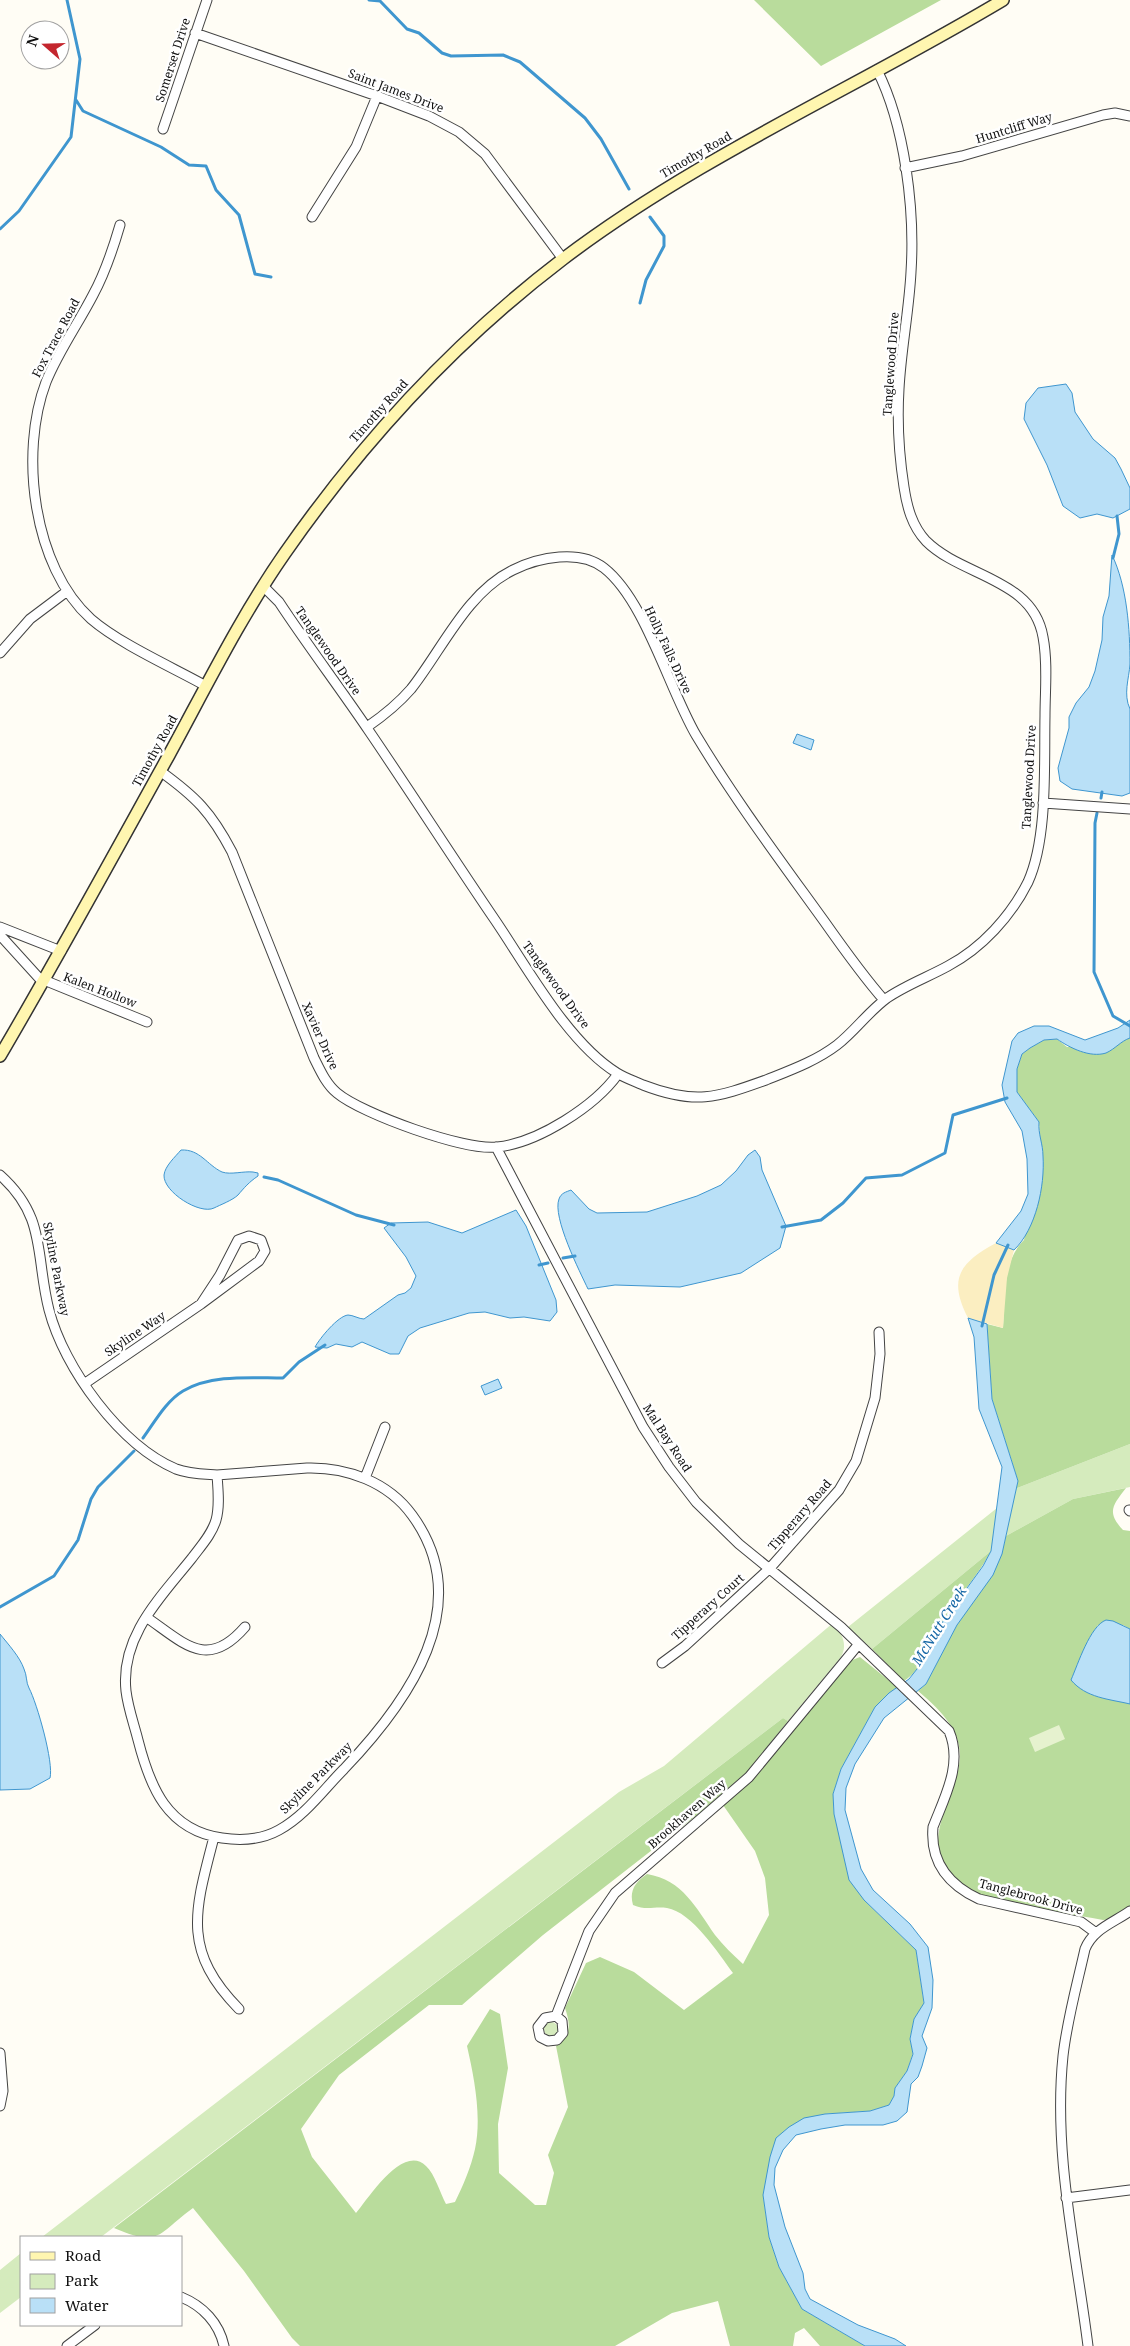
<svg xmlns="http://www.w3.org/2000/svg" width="1130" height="2346" font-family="'Noto Serif',serif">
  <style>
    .green { fill: #d5ebbd }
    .forest { fill: #b9dc9c }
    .sand { fill: #fbeec1 }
    .pitch { fill: #e6f2cf }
    .water { fill: #b9e0f7; stroke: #3f96cf }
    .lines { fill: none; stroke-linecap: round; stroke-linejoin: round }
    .stream { stroke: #3f96cf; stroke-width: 3 }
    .street-casing { stroke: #444; stroke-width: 11 }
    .secondary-casing { stroke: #333; stroke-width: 14 }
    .street { stroke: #fff; stroke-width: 9 }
    .secondary { stroke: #fff6b0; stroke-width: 11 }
    .labels { text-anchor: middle; stroke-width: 5; stroke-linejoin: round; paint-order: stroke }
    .street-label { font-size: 12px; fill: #111; stroke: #fff }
    .water-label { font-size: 14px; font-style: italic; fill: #1768a6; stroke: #fff }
  </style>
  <rect width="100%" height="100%" fill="#fffdf5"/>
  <path class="green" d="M1130,1444V1487L1073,1499L1006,1536L1015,1489Z
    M997,1508L991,1551L872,1649L848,1627Z
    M833,1623C842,1634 848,1644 841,1657L788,1721L783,1718L101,2237H42L619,1792L664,1766Z
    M544 2029a7 7 0 1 1 14 0a7 7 0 1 1-14 0Z
    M21,2253V2297L0,2313V2270Z"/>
  <path class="forest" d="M754,0H941L821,66Z
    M1130,1038V1444L1015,1489L1018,1481L992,1399L987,1324L1003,1328C1005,1299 1002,1261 1024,1240L1040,1140L1039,1122L1017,1092V1069L1022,1054L1030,1048L1044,1040L1057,1039L1067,1047Z
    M1126,1488C1113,1505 1106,1512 1123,1530L1130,1531V1629L1123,1625H1098L1072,1680L1086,1691L1130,1704V1907L1111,1919L1103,1920C1058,1911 1006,1911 966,1889C959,1885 953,1877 948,1871C920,1834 960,1794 960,1755C960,1728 937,1707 918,1691L926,1684C937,1664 946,1642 958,1623C979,1591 998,1575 1006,1536L1073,1499Z
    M991,1551C978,1576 958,1596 944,1621C932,1641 925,1667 904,1681L872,1649Z
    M860,1657L897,1687L875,1707L841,1769L833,1794L834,1814L841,1839L864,1900L916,1950L924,2004L914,2019L910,2039L913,2053L907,2071L895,2088L894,2096L889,2105L870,2111L825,2114L789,2127L763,2195L769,2237L779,2267L802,2309L865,2346H820L804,2328L795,2333L793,2346H730L718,2301L672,2313L615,2346H300L292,2338L244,2271L193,2208C157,2234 161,2248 114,2228L783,1718L788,1721L747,1772L697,1815L543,1935L462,2005H429L339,2075L301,2129L312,2157L356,2213C368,2199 403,2143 426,2166C435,2174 440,2193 446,2204L455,2202C463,2186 471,2167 475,2149C482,2116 474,2077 467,2046L490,2009L500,2014L508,2068L498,2124L499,2173L535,2205H546L554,2173L548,2155L568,2107L556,2046C571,2034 571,2026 565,2008L586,1963L600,1957L634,1972L684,2010L733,1973C719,1954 692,1912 667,1908C654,1906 647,1911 633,1905C629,1891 635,1882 647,1874C683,1880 696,1908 715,1935C723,1945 733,1955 743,1964L769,1915L765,1878L755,1851L723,1805L850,1661Z"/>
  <path class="sand" d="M996,1243L1014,1250L1007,1278L1003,1328L968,1318C948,1279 959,1263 996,1243Z"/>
  <path class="pitch" d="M1059,1725L1065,1739L1035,1752L1029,1738Z"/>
  <path class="water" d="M1066,384L1072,393L1075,412L1093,439L1115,458L1121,469L1130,488V509L1113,518L1097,514L1080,518L1063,506L1047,465L1024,419L1026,403L1038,388Z
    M1112,555C1127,586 1130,629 1130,664C1129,679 1123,694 1130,709V793L1122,796L1072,789L1060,781L1058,768L1069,728V717L1076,703L1089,687L1095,671L1102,640L1103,617L1109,596Z
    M797,734L814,740L811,750L793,743Z
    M1130,1020V1038C1121,1041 1115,1049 1106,1053C1090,1058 1070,1048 1057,1039L1044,1040L1030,1048L1022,1054L1017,1069V1092L1039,1122C1038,1134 1043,1144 1043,1156C1045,1186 1036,1229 1014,1250L996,1243L1021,1211L1028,1194L1027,1159L1022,1131L1005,1102L1002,1085L1012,1041L1018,1033L1034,1026H1049L1085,1040L1118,1028Z
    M181,1150C200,1149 207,1165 222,1172C231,1175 243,1171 253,1172L258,1173V1176C249,1182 244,1188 238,1195C233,1200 220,1205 214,1208C200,1215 163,1192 164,1175C165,1166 175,1157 181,1150Z
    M755,1150L760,1157L762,1170L786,1226L780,1248L741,1273L680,1287L615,1285L588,1289C580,1272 552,1217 559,1199C561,1193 566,1192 571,1190L589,1209L597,1213L647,1212L697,1196L721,1185L736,1171L748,1155Z
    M516,1210L526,1226L556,1300L557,1312L550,1321L524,1317L510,1318L485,1312L469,1313L420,1328L408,1336L399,1354H390L362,1342L352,1347L336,1344L327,1348L315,1347C320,1338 338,1316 348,1315C353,1315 359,1319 364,1319L398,1295L405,1293L411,1288L416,1276L406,1257L384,1228L391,1223L428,1222L462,1233Z
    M968,1318L987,1324L992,1399L1018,1481L1002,1554L993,1575L957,1625L926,1684L884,1718L855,1764L846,1788L845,1810L861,1869L873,1890L910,1924L928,1947L933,1980L932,2008L922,2036L927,2048L922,2066L918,2077L911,2084L907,2112L897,2121L883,2125H845L821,2129L796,2135L783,2150L775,2168L774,2185L785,2227L803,2273L805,2289L810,2299L858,2325L895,2339L906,2346H865L802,2309L779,2267L769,2237L763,2195L770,2157L776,2138L789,2127L804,2118L825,2114L870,2111L889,2105L894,2096L895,2088L907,2071L913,2054L910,2039L914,2019L924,2003L916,1950L864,1900L849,1880L834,1814L833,1794L841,1769L875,1707L889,1693L909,1679L925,1659L943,1621L983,1566L991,1551L1002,1467L979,1409L974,1337Z
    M498,1379L502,1388L485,1395L481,1386Z
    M1106,1620L1113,1621L1130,1629V1704C1109,1699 1086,1698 1071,1680C1078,1664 1090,1626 1106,1620Z
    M0,1634C8,1644 20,1657 24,1669C27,1675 26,1683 29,1688C37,1703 54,1763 50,1778L30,1789L0,1790Z"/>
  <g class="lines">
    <path class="stream" d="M369,0L380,1L407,29L419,33L442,53L451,56L503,55L520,62L585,118L601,139L629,189
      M76,100L83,111L161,147L189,165L206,166L216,190L239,215L255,274L271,277
      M0,229L19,211L71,137L80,59L67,0
      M640,303L646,280L664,246V236L650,217
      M1113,558L1119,534L1117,516
      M1101,798L1102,792
      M1097,813L1095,823L1094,972L1113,1016L1130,1026
      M264,1177L278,1180L356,1215L394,1225
      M782,1227L821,1220L843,1203L866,1178L902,1175L945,1153L953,1115L1007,1098
      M563,1258L575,1256
      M539,1265L548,1263
      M982,1326L994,1275L1008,1245
      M143,1438C154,1423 166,1401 183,1391C212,1374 251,1378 283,1378L299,1362L325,1345
      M0,1607L54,1576L78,1540L91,1499L98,1487L134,1451"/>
    <g class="street-casing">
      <path id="street" d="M195,33L377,96L429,116L459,132L485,154L563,259
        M163,129L207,0
        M905,168L962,156L1103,115L1115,113L1130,116
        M312,217L356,147L377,96
        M120,225C113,249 105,273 93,295C78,324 58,352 46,382C19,453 33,567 91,619C120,644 172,667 206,686
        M263,586L279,602C308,646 340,688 369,731C412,794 452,857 495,920C527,967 568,1043 617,1073C625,1078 634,1081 643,1085C695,1105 716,1098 766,1080C791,1070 816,1061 837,1045C855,1031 868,1012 887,998C906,985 928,977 948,966C982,948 1011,916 1028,882C1048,838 1044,764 1045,716C1045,690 1048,663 1043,637C1033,578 962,577 926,541C912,526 907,507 904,487C899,455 897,422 899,389C901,350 909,311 911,272C915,210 905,125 877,70
        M0,653L30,619L66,592
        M367,727C383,716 398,704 411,689C442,650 466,593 513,570C539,557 580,549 604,568C645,600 669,689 696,735C735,800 780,860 824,921C843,948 862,975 884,1000
        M160,771C196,797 211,812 232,852L314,1058C320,1070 326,1084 337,1093C362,1114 465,1151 497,1147C538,1143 595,1106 618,1074
        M1043,803L1130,809
        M0,927L61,951
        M0,935L39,978L147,1022
        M496,1147L643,1427L669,1467L696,1502L739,1544L841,1627L949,1731C963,1764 945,1796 933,1827C930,1862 949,1885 979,1899L1081,1922L1096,1933
        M0,1175C47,1217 35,1255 49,1310C64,1368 120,1445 176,1469C189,1474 203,1474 217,1475
        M84,1384L201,1304L259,1261L265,1251L261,1240L249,1236L238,1240L220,1275L201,1304
        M307,1468C347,1467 388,1482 412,1515C478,1605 408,1702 344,1769C324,1789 305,1816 279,1830C261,1840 242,1841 222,1838C167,1830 150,1787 138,1740C134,1724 128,1708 126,1691C120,1636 161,1597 192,1558C201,1546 212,1534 216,1520C220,1506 218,1490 217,1475Z
        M365,1478L385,1427
        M1129,1510L1130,1511
        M146,1617C184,1643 207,1671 245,1627
        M662,1663L685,1646L770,1568L839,1490L856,1461L875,1398L880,1354L879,1332
        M214,1837C195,1910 181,1950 239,2009
        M556,2016L562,2021L563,2033L557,2040L548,2041L540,2037L538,2027L545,2018L556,2016L589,1931L615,1893L749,1777L858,1645
        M0,2053L3,2091L0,2106
        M1066,2198L1130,2190
        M181,2297C203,2306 219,2323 224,2346
        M67,2346L95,2325
        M1088,2346C1076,2250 1053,2154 1063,2056C1067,2020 1077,1985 1085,1949C1093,1929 1113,1923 1130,1911"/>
    </g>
    <g class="secondary-casing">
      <path id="secondary" d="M0,1056C58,957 113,856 169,755C206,687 241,616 285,553C363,441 454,342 563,259C699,156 856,88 1003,0"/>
    </g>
    <use href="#street" class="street"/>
    <use href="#secondary" class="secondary"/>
  </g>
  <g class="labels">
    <g class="street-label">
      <text transform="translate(173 60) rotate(-72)" y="4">Somerset Drive</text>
      <text transform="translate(396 91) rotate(21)" y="4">Saint James Drive</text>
      <text transform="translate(1014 128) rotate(-17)" y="4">Huntcliff Way</text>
      <text transform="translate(696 155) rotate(-30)" y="4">Timothy Road</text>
      <text transform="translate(56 338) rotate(-62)" y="4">Fox Trace Road</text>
      <text transform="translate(891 364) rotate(-86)" y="4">Tanglewood Drive</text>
      <text transform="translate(379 411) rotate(-48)" y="4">Timothy Road</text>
      <text transform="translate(668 650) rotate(65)" y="4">Holly Falls Drive</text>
      <text transform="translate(328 651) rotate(55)" y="4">Tanglewood Drive</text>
      <text transform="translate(155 751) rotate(-61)" y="4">Timothy Road</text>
      <text transform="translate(1029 777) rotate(-87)" y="4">Tanglewood Drive</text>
      <text transform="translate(556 985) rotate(54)" y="4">Tanglewood Drive</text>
      <text transform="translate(100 990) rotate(21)" y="4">Kalen Hollow</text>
      <text transform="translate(320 1036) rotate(66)" y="4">Xavier Drive</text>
      <text transform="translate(56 1269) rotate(79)" y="4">Skyline Parkway</text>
      <text transform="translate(135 1334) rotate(-34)" y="4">Skyline Way</text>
      <text transform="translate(667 1438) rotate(57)" y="4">Mal Bay Road</text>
      <text transform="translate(800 1515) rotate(-49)" y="4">Tipperary Road</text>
      <text transform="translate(708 1607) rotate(-42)" y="4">Tipperary Court</text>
      <text transform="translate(316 1778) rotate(-45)" y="4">Skyline Parkway</text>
      <text transform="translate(687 1814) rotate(-41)" y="4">Brookhaven Way</text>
      <text transform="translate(1031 1897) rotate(15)" y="4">Tanglebrook Drive</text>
    </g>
    <g class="water-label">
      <text transform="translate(939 1626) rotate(-58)" y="5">McNutt Creek</text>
    </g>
  </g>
  <rect x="20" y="2236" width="162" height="90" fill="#ffffff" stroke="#a0a0a0"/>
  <rect x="30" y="2252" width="25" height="8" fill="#fff6b0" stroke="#a0a0a0"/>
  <text x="65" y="2261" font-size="15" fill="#111111">Road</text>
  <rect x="30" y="2274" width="25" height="15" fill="#d5ebbd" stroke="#a0a0a0"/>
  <text x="65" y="2286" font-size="15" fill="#111111">Park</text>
  <rect x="30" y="2298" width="25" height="15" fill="#b9e0f7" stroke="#a0a0a0"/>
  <text x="65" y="2311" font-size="15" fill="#111111">Water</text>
  <g transform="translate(45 45) rotate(290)"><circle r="24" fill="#ffffff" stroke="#a0a0a0"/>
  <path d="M0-4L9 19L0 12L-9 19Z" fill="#c4262e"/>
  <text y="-8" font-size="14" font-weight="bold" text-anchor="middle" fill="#111111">N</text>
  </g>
</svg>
